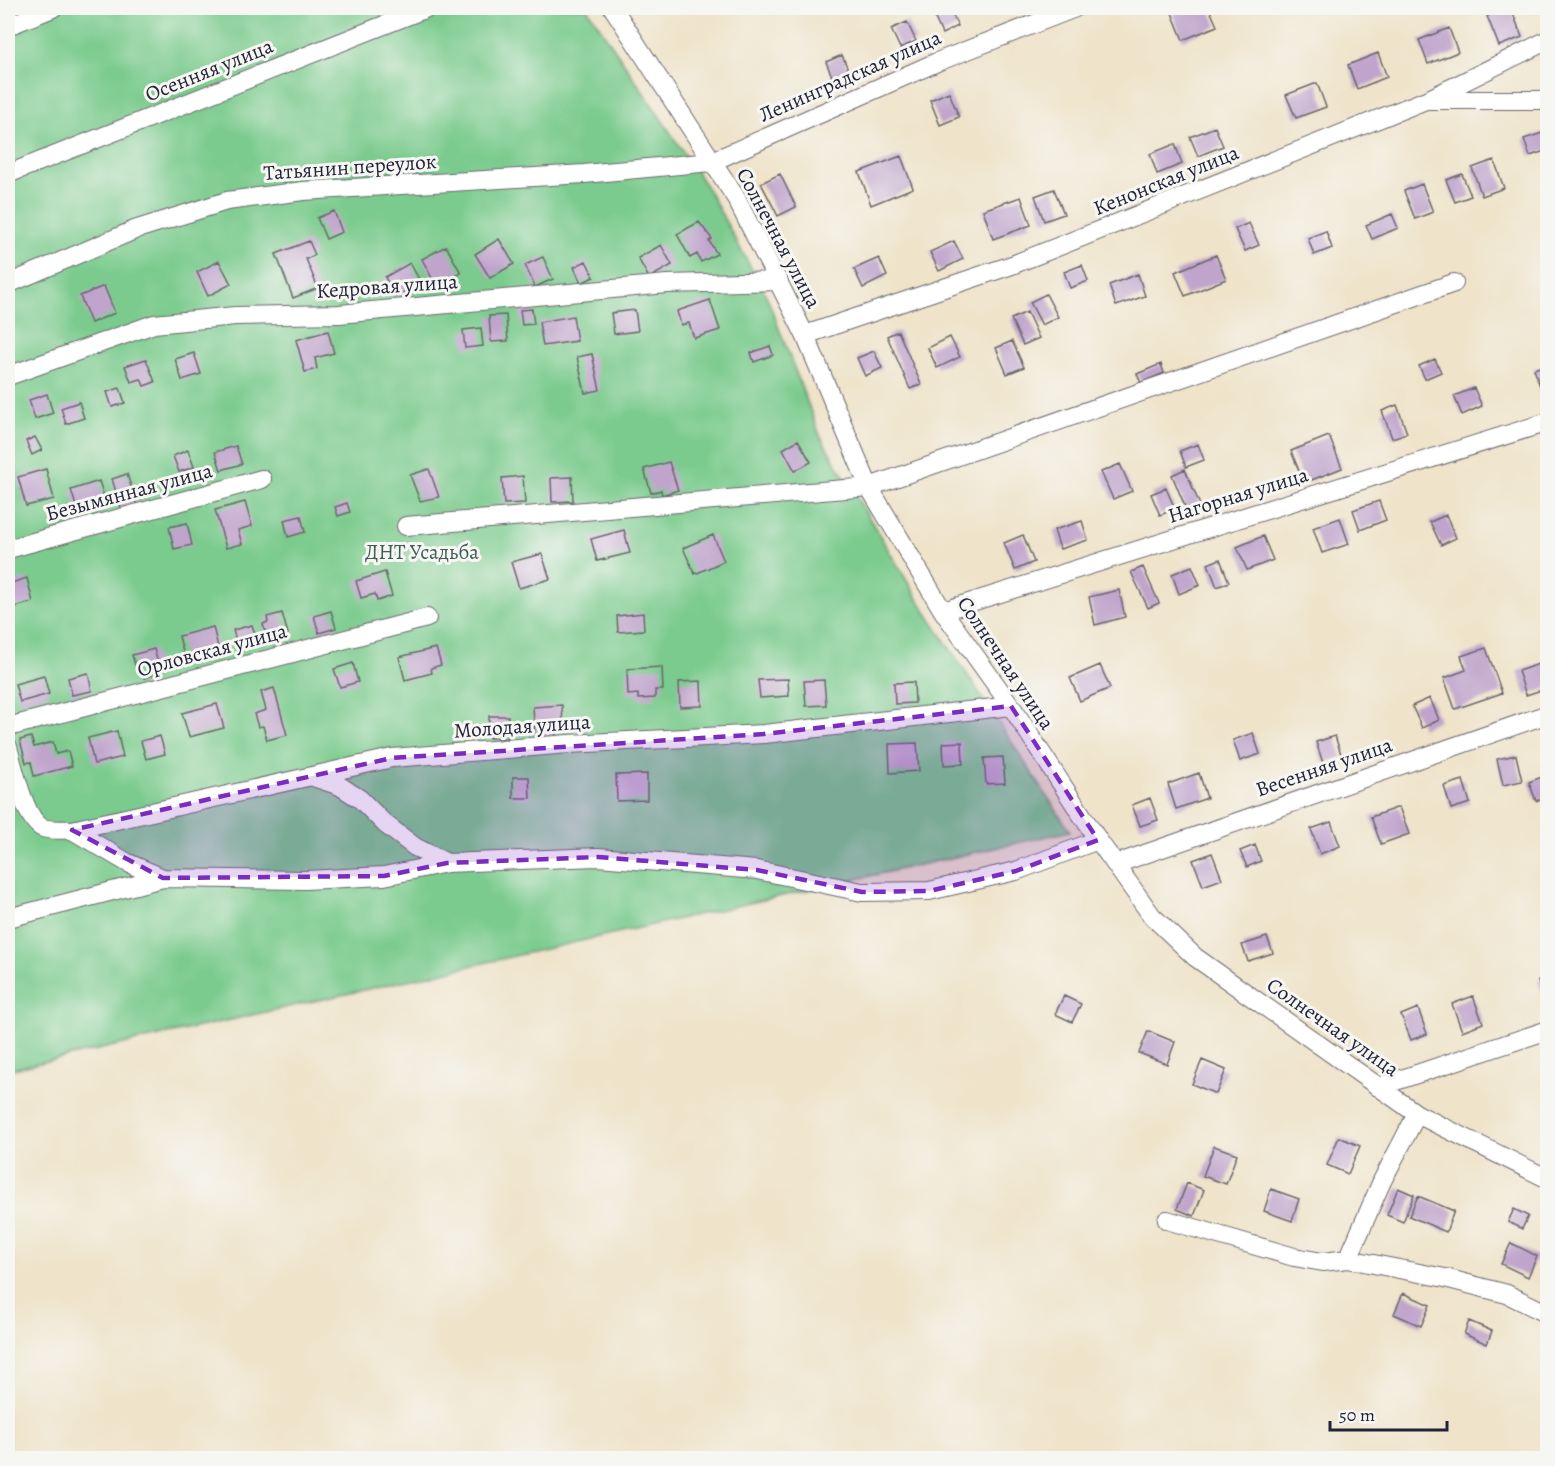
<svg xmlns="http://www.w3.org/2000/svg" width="1555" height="1466" font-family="Alegreya,serif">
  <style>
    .green { fill: #7acb8d; stroke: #4e7664; stroke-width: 1.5 }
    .building { fill: #c0a4cc }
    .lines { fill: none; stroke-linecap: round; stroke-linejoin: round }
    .minor-casing { stroke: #6a666d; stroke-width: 20 }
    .minor { stroke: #fff; stroke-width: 18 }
    .marked { fill: #7b2cbf; fill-opacity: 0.2; stroke: #7b2cbf; stroke-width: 4.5; stroke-dasharray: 12 8; stroke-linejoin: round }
    .labels { text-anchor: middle; stroke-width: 6; stroke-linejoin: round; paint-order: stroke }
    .street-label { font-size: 21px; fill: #22223b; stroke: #f6f6f2 }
    .park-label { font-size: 21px; fill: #415d58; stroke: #f6f6f2 }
  </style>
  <rect width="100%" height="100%" fill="#f6f6f2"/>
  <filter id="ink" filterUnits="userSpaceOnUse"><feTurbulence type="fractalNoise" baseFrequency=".0167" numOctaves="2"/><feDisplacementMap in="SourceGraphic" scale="12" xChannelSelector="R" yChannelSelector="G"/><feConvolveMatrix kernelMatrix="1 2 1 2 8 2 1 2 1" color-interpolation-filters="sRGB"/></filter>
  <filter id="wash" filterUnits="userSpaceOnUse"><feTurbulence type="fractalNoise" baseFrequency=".008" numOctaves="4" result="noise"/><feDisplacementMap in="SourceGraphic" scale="24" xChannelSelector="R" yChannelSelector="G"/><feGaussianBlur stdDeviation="1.35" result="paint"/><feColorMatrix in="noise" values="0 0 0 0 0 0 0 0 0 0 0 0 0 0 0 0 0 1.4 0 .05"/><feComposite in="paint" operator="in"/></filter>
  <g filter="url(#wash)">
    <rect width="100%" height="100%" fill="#efe3c9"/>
    <path class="green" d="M8,8H587L706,186L767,297L821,438L924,609L1070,831L8,1070Z"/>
    <g id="blocks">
      <path class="building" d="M949,8L958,26L942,34L933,14Z
        M1186,8H1209L1217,26L1183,40L1172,13Z
        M1511,8L1522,37L1499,46L1487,16Z
        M907,22L916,41L900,48L891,29Z
        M1449,28L1458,52L1428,64L1419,40Z
        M1378,53L1387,77L1357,89L1348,65Z
        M842,55L850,74L834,81L826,62Z
        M1317,83L1326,107L1296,118L1286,95Z
        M949,92L959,117L940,125L930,100Z
        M1215,127L1223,146L1198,156L1190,137Z
        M1548,131V150L1530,156L1524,139Z
        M1175,144L1182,164L1157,174L1150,154Z
        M901,156L913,188L871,205L859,172Z
        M1494,160L1504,188L1482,196L1472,168Z
        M780,174L796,207L778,216L761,183Z
        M1462,174L1471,196L1455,202L1446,180Z
        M1422,184L1433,212L1415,219L1404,191Z
        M1054,189L1064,214L1044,221L1035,196Z
        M1021,197L1031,225L993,239L983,210Z
        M334,211L342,232L326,239L317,218Z
        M1392,214L1398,228L1372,239L1366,225Z
        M699,222L712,239L709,241L717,254L701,262L697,254L690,258L677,234Z
        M1249,223L1259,245L1245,251L1235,229Z
        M1326,231L1332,248L1314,255L1308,238Z
        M499,239L514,264L490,278L475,254Z
        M309,241L315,255L306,259L318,288L293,298L276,254Z
        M954,241L963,259L939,271L930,252Z
        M661,245L672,265L649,278L638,258Z
        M446,246L461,273L445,282L442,277L434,282L422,259Z
        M1216,255L1226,279L1185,296L1175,272Z
        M543,257L553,279L535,287L525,265Z
        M879,258L887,276L863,288L854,269Z
        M219,261L231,284L208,296L197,272Z
        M586,261L594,277L581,283L574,267Z
        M410,263L421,283L395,297L385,277Z
        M1082,265L1088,281L1070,288L1064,272Z
        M1138,274L1145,296L1116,306L1109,285Z
        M104,286L115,313L91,323L80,296Z
        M1046,294L1058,317L1042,325L1030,302Z
        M710,300L720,330L694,338L689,323L681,325L677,311Z
        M532,309L534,324L522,325L520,310Z
        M635,310L638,331L614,334L611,313Z
        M1027,312L1039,338L1023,345L1011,319Z
        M506,315L508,341L491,342L489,316Z
        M573,316L577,341L543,346L539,322Z
        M481,328L483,346L465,348L463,330Z
        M328,331L334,353L315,358L317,369L305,372L296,340Z
        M898,331L921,384L910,389L887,336Z
        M950,337L960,357L937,368L928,348Z
        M1012,341L1024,367L1007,374L996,348Z
        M770,346L773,355L754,362L751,353Z
        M874,351L882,368L865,376L857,358Z
        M194,353L201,374L182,380L175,359Z
        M592,354L600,390L585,393L577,357Z
        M146,359L155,382L144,386L141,379L131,382L125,366Z
        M1435,359L1441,372L1425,379L1419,366Z
        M1161,364L1164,373L1141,383L1137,374Z
        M1548,364V390L1542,392L1534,369Z
        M120,388L125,403L112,407L107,392Z
        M1474,388L1482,406L1462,415L1454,396Z
        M47,394L53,413L35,419L29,400Z
        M79,402L84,418L66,424L61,408Z
        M1397,405L1407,433L1392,438L1382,411Z
        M1329,436L1342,468L1304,483L1291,451Z
        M35,437L42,450L32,455L26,441Z
        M798,440L811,462L795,471L783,449Z
        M1198,444L1204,460L1186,467L1180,451Z
        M236,446L242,464L221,470L215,452Z
        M188,450L194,467L179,472L173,456Z
        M669,462L678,490L662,495L661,490L651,493L644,469Z
        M1120,464L1132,491L1113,499L1101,472Z
        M46,469L54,499L26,506L18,477Z
        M429,469L439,497L420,501L410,475Z
        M1185,469L1202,510L1189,516L1172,475Z
        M127,474L137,506L122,511L112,479Z
        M523,476L525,503L504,504L502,478Z
        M572,477L573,501L552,502L551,478Z
        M99,481L105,499L97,502L100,510L88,514L85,506L77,509L71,490Z
        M1166,488L1175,509L1160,515L1151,494Z
        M1379,501L1386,520L1360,530L1353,510Z
        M245,502L252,526L238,530L242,544L226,548L215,510Z
        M347,503L350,512L338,516L335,507Z
        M1446,515L1456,538L1441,545L1430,522Z
        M301,516L305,532L288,537L284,520Z
        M1340,518L1349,544L1322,553L1313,528Z
        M1082,521L1088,540L1060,549L1054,530Z
        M187,523L192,545L174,549L169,527Z
        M624,530L630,553L597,561L591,539Z
        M713,535L724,561L695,574L683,548Z
        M1023,535L1034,562L1015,570L1004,543Z
        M1263,536L1273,560L1247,570L1237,547Z
        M542,554L550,579L519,588L511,562Z
        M1220,559L1229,582L1217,587L1208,564Z
        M1192,566L1200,585L1179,594L1172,574Z
        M1143,567L1159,603L1148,608L1131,572Z
        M385,572L392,596L377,601L375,594L361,598L356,581Z
        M27,578L33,602L8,609V584Z
        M1119,590L1125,617L1095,625L1089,597Z
        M331,611L336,628L319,633L314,616Z
        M282,613L288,634L267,639L263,624L268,622L267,617Z
        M643,613L644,630L618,632L617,616Z
        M252,625L258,643L238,648L233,630Z
        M213,627L218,647L184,656L179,636Z
        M436,648L441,665L431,668L432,673L405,680L399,657Z
        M1486,648L1502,693L1455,709L1444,678L1466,670L1461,656Z
        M154,649L161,673L144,678L140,667L136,668L132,655Z
        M1548,661V688L1526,695L1518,671Z
        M353,663L358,682L340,687L334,669Z
        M1100,665L1110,688L1080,701L1070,678Z
        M662,667L663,690H655V698L638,699V694L628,695L627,669Z
        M88,673L92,691L72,695L68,678Z
        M44,676L49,694L20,702L15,684Z
        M788,679L789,696L760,698L758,680Z
        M824,680L826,705L806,706L804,681Z
        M701,681L702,706L680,707L679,682Z
        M914,682L915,703L895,704L894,683Z
        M274,688L287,735L267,740L263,726L258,727L254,714L266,710L261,692Z
        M1430,698L1439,720L1422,728L1412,706Z
        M217,704L224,728L189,737L182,713Z
        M562,705L563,726L555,727L556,737L535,738L533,707Z
        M489,716H508V738H489Z
        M117,731L123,757L94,764L88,738Z
        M1253,733L1260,754L1240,761L1233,740Z
        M160,736L165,754L146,759L141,741Z
        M1335,736L1342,757L1323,763L1316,742Z
        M31,737L34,747L53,742L56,754L68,751L72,766L34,776L31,762L26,763L20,740Z
        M962,742L963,764L944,765L943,743Z
        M917,743L919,771L890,773L889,744Z
        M1516,755L1522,781L1503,785L1497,759Z
        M1003,757L1005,783L986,784L984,758Z
        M1199,773L1207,798L1176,809L1168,784Z
        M647,774V800L617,801L616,775Z
        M1547,775L1548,796L1536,801L1529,782Z
        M513,777H529L530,798H513Z
        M1463,780L1470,803L1451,809L1444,786Z
        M1150,798L1158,820L1140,826L1132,805Z
        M1399,807L1409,834L1381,844L1371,817Z
        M1331,822L1340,846L1320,854L1311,829Z
        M1255,845L1261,861L1247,867L1240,851Z
        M1212,853L1222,879L1203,886L1193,860Z
        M1267,937L1273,953L1248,961L1242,945Z
        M1548,978V1003H1546L1538,981Z
        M1064,996L1081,1004L1072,1022L1055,1014Z
        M1473,996L1483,1023L1462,1031L1452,1004Z
        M1418,1008L1427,1034L1411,1040L1401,1015Z
        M1148,1031L1175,1042L1167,1064L1139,1053Z
        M1202,1060L1226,1070L1216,1094L1192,1084Z
        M1339,1137L1360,1146L1348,1174L1327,1165Z
        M1214,1146L1237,1154L1226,1184L1203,1176Z
        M1187,1183L1204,1190L1194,1216L1177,1209Z
        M1398,1188L1414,1195L1403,1222L1387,1215Z
        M1271,1189L1299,1199L1292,1221L1264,1211Z
        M1418,1196L1454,1211L1446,1232L1409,1216Z
        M1514,1209L1528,1216L1522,1229L1508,1222Z
        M1511,1243L1537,1256L1528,1277L1501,1264Z
        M1403,1293L1430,1305L1421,1326L1394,1314Z
        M1469,1321L1492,1331L1487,1344L1464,1334Z"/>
    </g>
  </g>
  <g filter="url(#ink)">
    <use href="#blocks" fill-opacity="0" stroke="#6a666d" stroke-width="1.5"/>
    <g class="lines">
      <g class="minor-casing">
        <path id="minor" d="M613,8L736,198L805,335L869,487L943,611L1011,706L1098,840L1152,916L1195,957L1417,1114L1548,1179
          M8,26L53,8
          M1431,98L1548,40
          M8,174L427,8
          M8,284L137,229L227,201L303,191L584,174L711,162L937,62L1075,8
          M805,335L1012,265L1426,100H1548
          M8,376L154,324L235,316L339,314L667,284L779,281
          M406,526L869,487L1454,283
          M8,549L262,479
          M943,611L1548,422
          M8,727L427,618
          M8,747C13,765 24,820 43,828C51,831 64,829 72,830L392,758L569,744L764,734L1011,706
          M313,777L340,786L360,799L385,824L415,847L447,863
          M72,830L128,863L163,878
          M1116,864L1548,714
          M8,918L163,878L306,880L384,876L447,863L598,857L757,870L862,892L929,891L1016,871L1098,840
          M1378,1087L1548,1030
          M1167,1220L1294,1257L1323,1262L1348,1259L1445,1278L1507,1294L1548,1314
          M1348,1259L1382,1181L1417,1114"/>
      </g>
      <use href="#minor" class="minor"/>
    </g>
  </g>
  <path class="marked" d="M1011,706L1098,840L1016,871L929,891L862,892L757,870L598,857L447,863L384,876L163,878L72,830L392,758L764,734Z"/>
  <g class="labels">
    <g class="street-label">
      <text transform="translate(209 70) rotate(-22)" y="7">Осенняя улица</text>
      <text transform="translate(850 76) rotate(-24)" y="7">Ленинградская улица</text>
      <text transform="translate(350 167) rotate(-4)" y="7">Татьянин переулок</text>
      <text transform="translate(1166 180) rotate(-22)" y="7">Кенонская улица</text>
      <text transform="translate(779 238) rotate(62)" y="7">Солнечная улица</text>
      <text transform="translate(387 286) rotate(-4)" y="7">Кедровая улица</text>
      <text transform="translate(129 492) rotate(-15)" y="7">Безымянная улица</text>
      <text transform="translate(1238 495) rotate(-17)" y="7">Нагорная улица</text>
      <text transform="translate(212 650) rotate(-15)" y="7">Орловская улица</text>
      <text transform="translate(1006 663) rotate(56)" y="7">Солнечная улица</text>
      <text transform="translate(522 726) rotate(-4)" y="7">Молодая улица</text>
      <text transform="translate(1324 767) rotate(-19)" y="7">Весенняя улица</text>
      <text transform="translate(1333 1027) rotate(35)" y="7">Солнечная улица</text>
    </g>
    <g class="park-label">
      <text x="422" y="559">ДНТ Усадьба</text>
    </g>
  </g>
  <rect width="1555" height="1466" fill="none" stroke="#f6f6f2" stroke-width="30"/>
  <path d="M1330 1421v9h117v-9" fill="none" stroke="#22223b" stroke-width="3"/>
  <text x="1339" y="1421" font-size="18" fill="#22223b" stroke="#f6f6f2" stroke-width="4.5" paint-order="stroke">50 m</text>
</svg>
